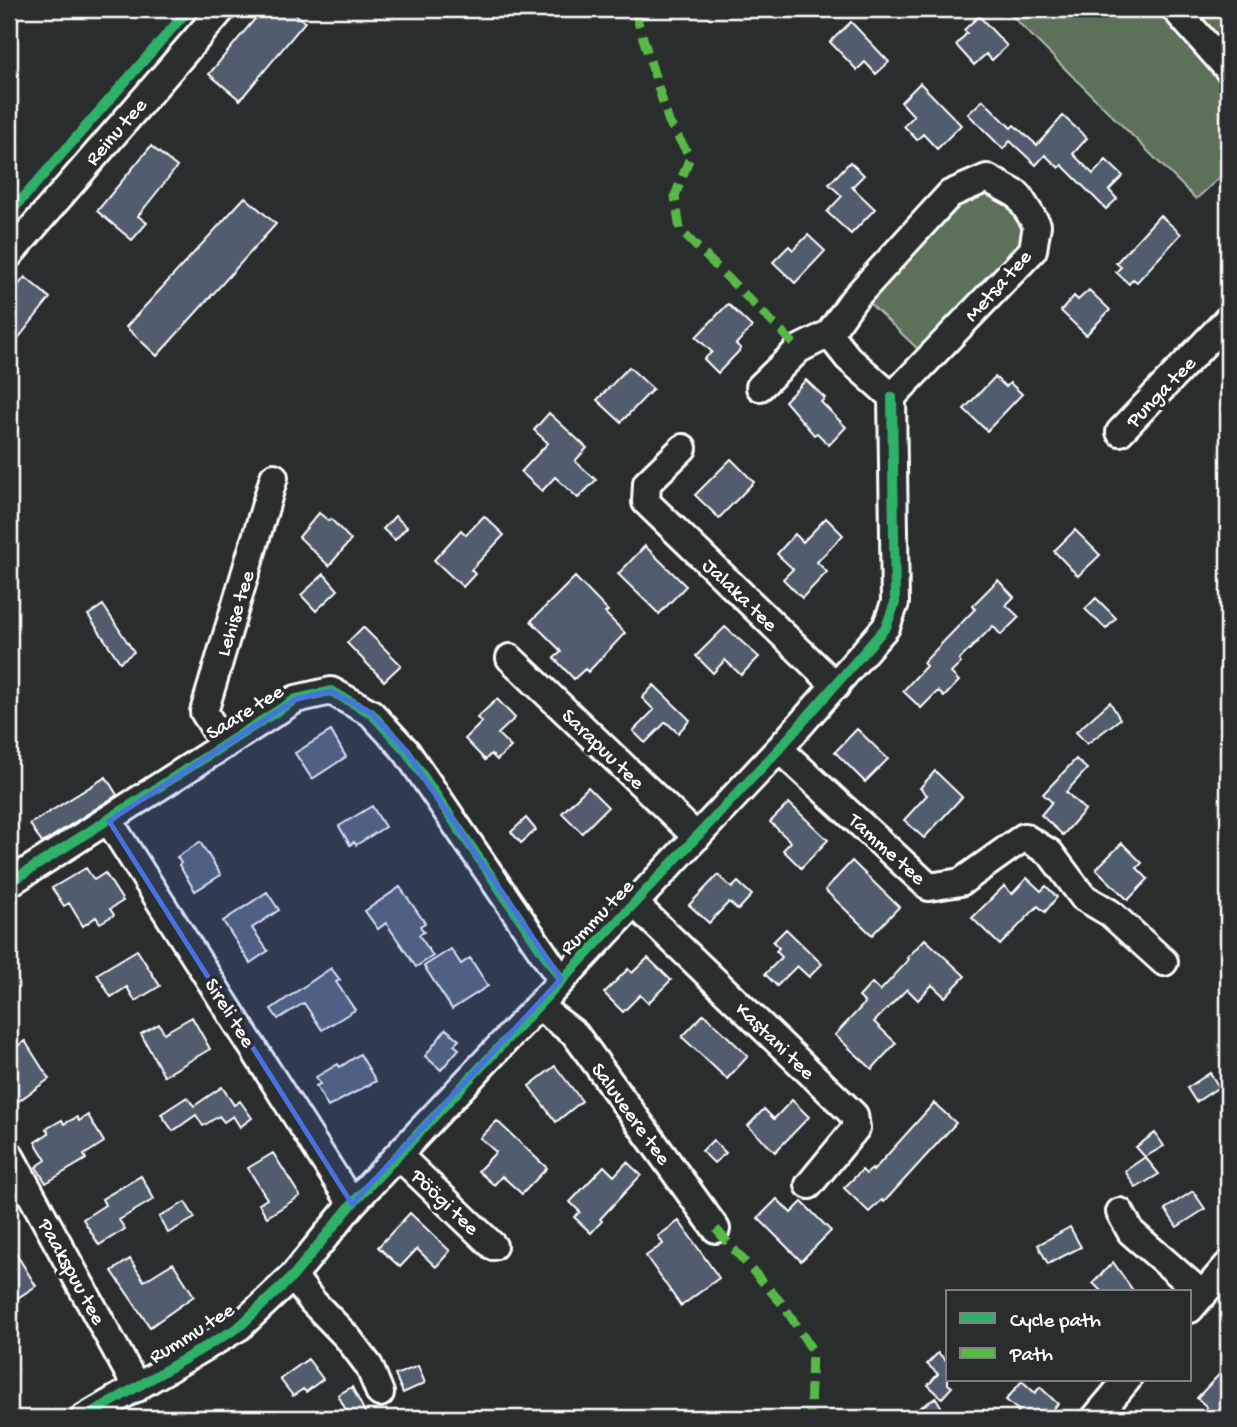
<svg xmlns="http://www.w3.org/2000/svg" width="1237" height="1427" font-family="'Gochi Hand',sans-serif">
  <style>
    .green { fill: #5c705a; stroke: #aeb8ac; stroke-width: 2 }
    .building { fill: #515c6d; stroke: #fff; stroke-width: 2 }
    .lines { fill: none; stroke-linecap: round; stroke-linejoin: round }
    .minor-casing { stroke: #fff; stroke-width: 32 }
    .minor { stroke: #2a2d2e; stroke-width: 26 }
    .quiet { stroke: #58b947; stroke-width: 9; stroke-dasharray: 18 9; stroke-linecap: butt }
    .cycleway-casing { stroke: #2a2d2e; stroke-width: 15 }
    .cycleway { stroke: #2db169; stroke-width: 10 }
    .marked { fill: #4a71e0; fill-opacity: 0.2; stroke: #4a71e0; stroke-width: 5; stroke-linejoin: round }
    .labels { text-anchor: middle; stroke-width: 7; stroke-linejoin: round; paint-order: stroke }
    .street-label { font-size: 21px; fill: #fff; stroke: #2a2d2e }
  </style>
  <rect width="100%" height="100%" fill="#2a2d2e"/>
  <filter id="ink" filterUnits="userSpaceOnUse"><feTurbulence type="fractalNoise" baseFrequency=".0143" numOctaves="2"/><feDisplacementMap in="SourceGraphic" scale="14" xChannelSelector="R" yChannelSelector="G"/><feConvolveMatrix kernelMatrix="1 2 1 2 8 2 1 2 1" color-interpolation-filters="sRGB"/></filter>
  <g filter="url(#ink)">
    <path class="green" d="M1005,9H1228V170L1196,199Z
      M994,195L1018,212L1028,231L1019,249L919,350L867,301L970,196Z"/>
    <path class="building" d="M263,9H289L305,22L240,100L209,74Z
      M979,16L1007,46L992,60L986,54L974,65L956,45L967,33L964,30Z
      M851,22L889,62L876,74L865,62L857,70L830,42Z
      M920,83L961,125L937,149L923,134L917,140L904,126L914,116L901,102Z
      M983,100L1011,128L1014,125L1037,145L1063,116L1087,138L1073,154L1093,174L1106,160L1123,176L1109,190L1117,199L1106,209L1062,165L1059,168L1045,155L1036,165L1010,141L1003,149L968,114Z
      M151,146L177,167L138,216L147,223L132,240L97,211Z
      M850,162L864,175L852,187L875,209L851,234L827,212L842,196L829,184Z
      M245,197L276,224L157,356L126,327Z
      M1160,215L1181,234L1137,282L1133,279L1129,284L1116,272L1121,267L1116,263Z
      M808,235L825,251L795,283L773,262L789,246L793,250Z
      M25,277L50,298L9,350V297Z
      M1089,290L1110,310L1086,335L1061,311L1074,296L1078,300Z
      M728,304L752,327L736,344L741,349L718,373L704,359L712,352L696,337Z
      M629,367L653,389L621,422L597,400Z
      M995,377L1006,387L1010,383L1022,394L987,431L964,409Z
      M806,380L825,398L821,402L846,427L829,445L817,433L814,435L785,401Z
      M549,413L587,448L575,461L596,480L578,498L555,477L542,491L521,472L548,443L534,430Z
      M731,459L754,482L719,518L695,495Z
      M319,513L329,521L331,519L351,540L329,566L299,537Z
      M395,516L407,527L395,540L383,529Z
      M484,516L504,535L471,570L475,574L463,587L434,560L461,530L466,535Z
      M826,518L843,535L817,562L827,572L802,598L783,579L793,569L777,554L795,534L803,542Z
      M1075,530L1100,555L1078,576L1054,551Z
      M645,546L686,586L659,614L618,574Z
      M324,574L338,590L316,611L301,595Z
      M575,577L608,611L605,613L625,633L588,672L585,669L574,679L554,658L561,652L558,648L531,621Z
      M998,580L1014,597L1006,605L1019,617L1001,635L993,626L959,660L961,663L951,673L959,681L944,697L938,691L921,708L903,691L926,666L923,663L975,609L972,606Z
      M1096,598L1116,618L1106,629L1085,609Z
      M103,605L134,652L120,662L88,615Z
      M363,627L401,665L384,681L347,643Z
      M725,627L759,657L741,675L725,660L713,673L696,656Z
      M654,685L690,720L678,733L666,722L645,743L633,731L654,710L642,698Z
      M497,699L515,718L498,734L511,747L497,760L491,754L485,760L465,739L482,722L477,718Z
      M1110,702L1120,719L1087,744L1076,732Z
      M857,729L888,759L865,782L835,752Z
      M331,731L346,757L312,779L295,753Z
      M1076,759L1087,769L1066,792L1085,810L1063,835L1041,815L1052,802L1043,794Z
      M935,771L962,797L924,838L904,820L927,795L920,788Z
      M106,777L117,795L42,843L30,824Z
      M588,787L608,807L582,833L562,813Z
      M789,803L828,840L801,868L783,850L791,842L770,822Z
      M372,806L385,827L356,845L354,842L350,845L339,826Z
      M526,818L536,830L521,843L511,832Z
      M200,842L221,875L195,891L179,865L181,863L177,857Z
      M1122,843L1142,863L1137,868L1148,879L1128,900L1096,869Z
      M852,861L899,907L872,935L825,890Z
      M86,868L94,880L105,873L123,901L110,909L114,915L100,923L96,917L83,926L69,903L64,906L52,888Z
      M718,875L732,888L738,882L752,895L738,910L729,902L709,923L689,905Z
      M1027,878L1041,891L1046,886L1057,897L1045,912L1038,906L1000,945L972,918L1004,886L1012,894Z
      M400,887L425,923L420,926L424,932L419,935L433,956L416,967L386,923L378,929L365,911Z
      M267,892L279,910L252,928L268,951L250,963L223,921Z
      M786,929L822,964L809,977L797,966L777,986L765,974L782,957L776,951L779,948L773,942Z
      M925,939L965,976L945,997L932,985L918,1000L907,989L874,1022L896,1043L872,1069L835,1035L865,1003L859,997L872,983L880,991L907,962L909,959L907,958Z
      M451,949L461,964L470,958L488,986L452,1009L424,966Z
      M137,950L160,986L135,1001L127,987L111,997L97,974Z
      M648,958L671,980L648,1003L640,995L623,1012L604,993L628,969L632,973Z
      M331,968L340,980L336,982L355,1010L322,1030L304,1003L278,1019L271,1009Z
      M704,1014L748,1056L727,1079L682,1037Z
      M192,1017L210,1049L164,1076L141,1034L159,1024L164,1033Z
      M446,1029L459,1040L454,1045L459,1049L441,1070L425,1056Z
      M25,1041L49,1079L9,1108V1051Z
      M360,1054L376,1081L328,1107L316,1086L320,1084L316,1077L338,1064L340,1067Z
      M555,1066L582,1101L556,1122L529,1086Z
      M1210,1073L1219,1087L1196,1102L1187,1088Z
      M222,1087L234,1105L240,1101L252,1118L240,1127L233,1116L224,1122L219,1116L203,1126L196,1115L173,1131L161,1114L187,1097L194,1106Z
      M792,1100L809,1117L775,1152L748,1126L764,1109L774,1119Z
      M934,1103L956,1123L884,1202L882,1200L869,1212L844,1188L862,1170L866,1174L872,1169L873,1171Z
      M88,1115L104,1142L84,1155L86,1159L46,1183L36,1167L46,1160L35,1142L49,1133L46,1129L62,1120L64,1124L77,1117L79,1121Z
      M497,1121L547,1168L522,1194L502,1176L494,1185L478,1171L496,1152L480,1138Z
      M1155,1133L1164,1146L1145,1157L1136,1147Z
      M713,1140L726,1153L714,1163L702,1151Z
      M273,1153L300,1196L267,1217L259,1204L267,1199L248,1168Z
      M1145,1157L1159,1174L1136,1188L1125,1171Z
      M627,1162L641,1175L600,1219L602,1221L591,1233L574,1217L580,1212L570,1202L604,1166L614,1176Z
      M141,1176L154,1199L119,1220L125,1229L99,1245L83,1219L105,1205L102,1199Z
      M1193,1191L1205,1209L1177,1227L1165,1209Z
      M777,1199L791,1213L802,1202L831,1231L801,1261L758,1218Z
      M185,1202L195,1218L168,1233L159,1217Z
      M410,1213L450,1251L436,1267L417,1249L400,1267L378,1247Z
      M679,1221L719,1278L681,1306L646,1256L663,1244L658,1236Z
      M1070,1227L1081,1247L1048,1264L1038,1245Z
      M9,1242L36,1286L16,1299L9,1287Z
      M130,1259L144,1281L173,1263L194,1296L150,1327L112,1271Z
      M1113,1262L1134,1292H1102L1093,1283Z
      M938,1353L948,1362V1384L952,1387L942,1398L928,1385L938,1374L927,1364Z
      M308,1359L323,1379L306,1392L303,1389L293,1396L280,1379Z
      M1228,1365V1410L1221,1418H1197L1207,1407L1197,1398Z
      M418,1366L425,1383L403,1393L395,1375Z
      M1022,1381L1035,1393L1040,1387L1058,1404L1053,1409L1063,1418H1013L1019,1411L1006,1400Z
      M352,1387L366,1414L358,1418H350L338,1395Z
      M936,1398L948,1418H903Z"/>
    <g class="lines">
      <g class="minor-casing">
        <path id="minor" d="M1175,9L1228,69
          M9,255L222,9
          M760,387L799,349L829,334L853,300L950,194L987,178L1018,195L1037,225L1033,250L892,397L848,358L829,334
          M1120,432L1228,319
          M683,448L647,483L646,502L836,686
          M510,658L697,837
          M225,745L204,712L274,477
          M779,749L929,887L961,882L1024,837L1050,853L1083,897L1110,913L1164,962
          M109,821L352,1204
          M9,883L296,699L331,691L371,713L406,751L561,979
          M635,904L854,1115L856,1128L809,1185
          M538,1006L575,1034L716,1229
          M9,1154L137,1388
          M398,1155L493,1246
          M1120,1212L1131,1232L1203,1295
          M293,1276L312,1301L347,1337L369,1366L380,1393
          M1190,1309L1228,1265
          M84,1418L239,1327L293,1276L352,1204L779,749L886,627L895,603L892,397
          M1095,1418L1127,1380"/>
      </g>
      <use href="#minor" class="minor"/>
      <path class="quiet" d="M634,9L669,122L690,157L675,196L680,230L799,349
        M716,1229L784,1306L812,1350L810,1415L812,1418"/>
      <g class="cycleway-casing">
        <path id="cycleway" d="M9,214L189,9
          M9,883L296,699L331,691L371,713L406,751L561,979
          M84,1418L239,1327L293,1276L352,1204L779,749L886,627L895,603L892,397"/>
      </g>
      <use href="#cycleway" class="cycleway"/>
    </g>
  </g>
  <path class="marked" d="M331,691L371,713L406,751L561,979L352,1204L109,821L296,699Z"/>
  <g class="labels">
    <g class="street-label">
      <text transform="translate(115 131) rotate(-49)" y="7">Reinu tee</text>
      <text transform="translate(997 285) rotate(-48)" y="7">Metsa tee</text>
      <text transform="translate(1160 391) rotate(-46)" y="7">Punga tee</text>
      <text transform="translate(741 594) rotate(44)" y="7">Jalaka tee</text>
      <text transform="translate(234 613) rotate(-73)" y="7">Lehise tee</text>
      <text transform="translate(244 711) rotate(-32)" y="7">Saare tee</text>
      <text transform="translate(604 748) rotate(44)" y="7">Sarapuu tee</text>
      <text transform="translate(888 848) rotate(42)" y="7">Tamme tee</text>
      <text transform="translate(596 916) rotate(-46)" y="7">Rummu tee</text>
      <text transform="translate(231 1012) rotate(58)" y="7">Sireli tee</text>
      <text transform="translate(776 1040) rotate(44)" y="7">Kastani tee</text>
      <text transform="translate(632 1113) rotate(54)" y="7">Saluveere tee</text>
      <text transform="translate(446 1201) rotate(44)" y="7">Pöögi tee</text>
      <text transform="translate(73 1271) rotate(61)" y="7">Paakspuu tee</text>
      <text transform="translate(191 1332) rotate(-32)" y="7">Rummu tee</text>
    </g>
  </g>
  <rect width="1237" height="1427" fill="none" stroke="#2a2d2e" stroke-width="35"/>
  <rect x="18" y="18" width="1202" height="1392" fill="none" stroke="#fff" stroke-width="2.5" filter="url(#ink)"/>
  <rect x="946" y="1290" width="245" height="91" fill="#2a2d2e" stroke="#7f8182" stroke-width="2"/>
  <rect x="960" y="1313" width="35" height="10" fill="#2db169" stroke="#7f8182" stroke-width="2"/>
  <text x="1010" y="1326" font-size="21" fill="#ffffff">Cycle path</text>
  <rect x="960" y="1348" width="35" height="10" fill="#58b947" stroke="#7f8182" stroke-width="2"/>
  <text x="1010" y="1360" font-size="21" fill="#ffffff">Path</text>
</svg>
